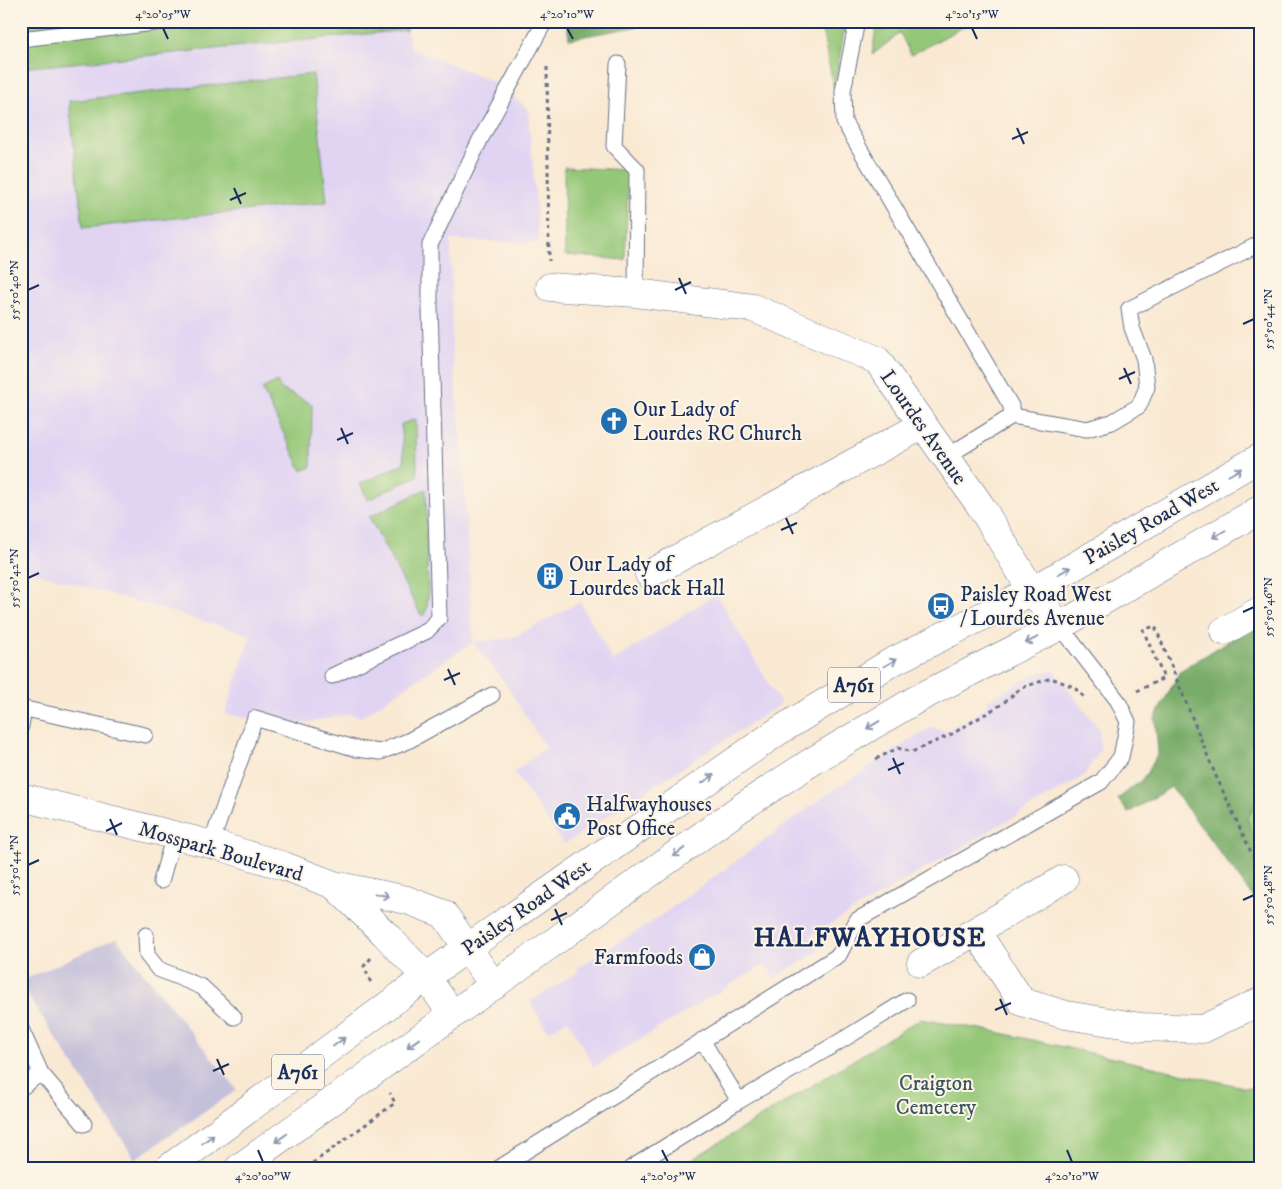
<svg xmlns="http://www.w3.org/2000/svg" width="1282" height="1189" font-family="'IM FELL DW Pica',serif">
  <style>
    .built { fill: #e1d4f3 }
    .industrial { fill: #c5c0da }
    .green { fill: #95c778; stroke: #587b6b }
    .forest { fill: #78ac68; stroke: #4a6e63 }
    .lines { fill: none; stroke-linecap: round; stroke-linejoin: round }
    .lane-casing { stroke: #697087; stroke-width: 17 }
    .street-casing { stroke: #697087; stroke-width: 29 }
    .secondary-casing { stroke: #697087; stroke-width: 29 }
    .primary-casing { stroke: #697087; stroke-width: 29 }
    .path { stroke: #697087; stroke-width: 3; stroke-dasharray: 4 4; stroke-linecap: butt }
    .lane { stroke: #fff; stroke-width: 15 }
    .street { stroke: #fff; stroke-width: 28 }
    .secondary { stroke: #fff; stroke-width: 28 }
    .primary { stroke: #fff; stroke-width: 28 }
    .oneway { stroke: #8d97ae }
    .ticks { fill: none; stroke: #1b2f5e; stroke-width: 2 }
    .labels { text-anchor: middle; stroke-width: 4; stroke-linejoin: round; paint-order: stroke }
    .shield { fill: #fcf5e5; stroke: #5e6a86; stroke-width: 1 }
    .shield-label { font-size: 20px; font-weight: bold; fill: #1b2f5e }
    .poi-label { font-size: 21px; fill: #1b2f5e; stroke: #fcf5e5; text-anchor: start }
    .street-label { font-size: 21px; fill: #1b2f5e; stroke: #fcf5e5 }
    .park-label { font-size: 21px; fill: #3a5564; stroke: #fcf5e5 }
    .district-label { font-size: 26px; font-weight: bold; letter-spacing: 1px; fill: #1b2f5e; stroke: #fcf5e5 }
    .neatline { fill: none; stroke: #1b2f5e; stroke-width: 2 }
    .ticks-label { font-size: 12px; text-anchor: middle; fill: #1b2f5e }
  </style>
  <rect width="100%" height="100%" fill="#fcf5e5"/>
  <filter id="ink" filterUnits="userSpaceOnUse"><feTurbulence type="fractalNoise" baseFrequency=".02" numOctaves="2"/><feDisplacementMap in="SourceGraphic" scale="10" xChannelSelector="R" yChannelSelector="G"/><feConvolveMatrix kernelMatrix="1 2 1 2 8 2 1 2 1" color-interpolation-filters="sRGB"/></filter>
  <filter id="wash" filterUnits="userSpaceOnUse"><feTurbulence type="fractalNoise" baseFrequency=".0096" numOctaves="4" result="noise"/><feDisplacementMap in="SourceGraphic" scale="20" xChannelSelector="R" yChannelSelector="G"/><feGaussianBlur stdDeviation="1.12" result="paint"/><feColorMatrix in="noise" values="0 0 0 0 0 0 0 0 0 0 0 0 0 0 0 0 0 1.4 0 .05"/><feComposite in="paint" operator="in"/></filter>
  <g filter="url(#wash)">
    <rect width="100%" height="100%" fill="#f9e9d3"/>
    <path class="built" d="M407,30L411,48L494,82L528,109L539,243L451,240L452,351L463,459L473,642L512,638L580,602L613,661L716,594L781,704L564,844L514,772L546,748L505,683L473,642L361,717L349,714L289,726L225,714L251,635L21,568V68Z
      M1054,671L1099,729L1100,750L1084,776L810,936L819,951L774,978L765,964L594,1067L568,1020L548,1032L530,1002L578,972L577,968L652,922L824,797L910,740L933,727L945,732L986,707L989,699L1040,672Z"/>
    <path class="industrial" d="M116,938L237,1090L135,1159L21,985V981Z"/>
    <path class="green" d="M21,21H406L407,30L21,68Z
      M820,21H846L834,88Z
      M877,21H974L911,55L900,33L872,55Z
      M313,74L327,202L83,228L69,101Z
      M564,167L629,170L625,260L565,255Z
      M277,381L281,389L312,404L311,467L302,471L262,389Z
      M416,419L417,476L368,500L360,484L404,463L401,424Z
      M426,489L428,594L427,608L424,615H421L369,517Z
      M1261,795V853L1247,819Z
      M920,1019L992,1031L1261,1091V1168H678Z"/>
    <path class="forest" d="M567,21H667L569,39Z
      M1261,621V795L1247,819L1261,853V899L1256,901L1171,787L1128,813L1118,799L1144,778L1158,753L1155,718L1180,671Z"/>
  </g>
  <g filter="url(#ink)">
    <g class="lines">
      <g class="lane-casing">
        <path id="lane" d="M857,21L843,91L844,122L1011,406L1012,416L946,457
          M21,39L171,21
          M618,64L614,146L637,170L636,293
          M1012,416L1087,429L1112,422L1139,406L1147,387L1144,359L1132,328L1129,309L1261,243
          M332,676L427,631L439,618L430,307V245L480,140L545,21
          M21,708L145,735
          M21,726L24,709
          M211,844L255,718L357,749L380,752L408,741L492,695
          M161,881L174,835
          M146,935L147,955L158,969L202,987L234,1017
          M21,1029L41,1073L84,1124
          M21,1088L41,1073
          M739,1101L849,1036L907,1000
          M499,1168L839,955L857,920L1101,782L1121,757L1128,722L1118,701L1060,626
          M631,1168L739,1101L702,1040"/>
      </g>
      <g class="street-casing">
        <path id="street" d="M550,287L636,293L753,308L877,360L980,505L1032,591L1060,626
          M649,574L923,425
          M1224,631L1261,610
          M1064,879L976,931L1022,1002L1066,1015L1141,1027L1203,1029L1261,1001
          M921,963L976,931"/>
      </g>
      <g class="secondary-casing">
        <path id="secondary" d="M21,797L222,847L284,866L334,885L407,900L444,914L494,986
          M334,885L385,934L426,977L452,1014"/>
      </g>
      <g class="primary-casing">
        <path id="primary" d="M169,1168L426,977L777,732L890,663L1032,591L1261,457
          M239,1168L742,807L816,759L917,699L1060,626L1261,509"/>
      </g>
      <path class="path" d="M547,67L549,261
        M1137,691L1164,678L1143,630L1155,626L1215,774L1251,852L1261,869
        M876,759L898,748L912,752L952,734L1002,704L1021,688L1051,678L1074,687L1085,698
        M371,958L364,966L371,983
        M306,1168L395,1103L390,1093"/>
      <use href="#lane" class="lane"/>
      <use href="#street" class="street"/>
      <use href="#secondary" class="secondary"/>
      <use href="#primary" class="primary"/>
    </g>
    <defs><path id="oneway-shaft" d="M-6 0H5M1.5-3L5.5 0L1.5 3" fill="none" stroke-width="1.6" stroke-linecap="round" stroke-linejoin="round" transform="scale(1.25)"/></defs>
    <g class="oneway">
      <use href="#oneway-shaft" transform="translate(1235 472) rotate(-30)"/>
      <use href="#oneway-shaft" transform="translate(1219 534) rotate(150)"/>
      <use href="#oneway-shaft" transform="translate(1064 571) rotate(-30)"/>
      <use href="#oneway-shaft" transform="translate(1032 640) rotate(153)"/>
      <use href="#oneway-shaft" transform="translate(890 663) rotate(-29)"/>
      <use href="#oneway-shaft" transform="translate(873 725) rotate(149)"/>
      <use href="#oneway-shaft" transform="translate(708 779) rotate(-35)"/>
      <use href="#oneway-shaft" transform="translate(679 852) rotate(144)"/>
      <use href="#oneway-shaft" transform="translate(382 895) rotate(11)"/>
      <use href="#oneway-shaft" transform="translate(339 1042) rotate(-37)"/>
      <use href="#oneway-shaft" transform="translate(413 1043) rotate(144)"/>
      <use href="#oneway-shaft" transform="translate(281 1138) rotate(145)"/>
      <use href="#oneway-shaft" transform="translate(208 1139) rotate(-37)"/>
    </g>
  </g>
  <path class="ticks" d="M163,28L168,39M567,28L573,39M972,28L977,39M1017,128L1024,144M1012,139L1028,132M234,188L241,204M230,200L246,193M679,278L686,294M28,290L39,285M675,290L691,282M1243,324L1254,319M1124,368L1131,384M1119,379L1135,372M341,428L348,444M337,440L353,433M786,518L793,534M781,530L797,523M28,578L39,573M1243,612L1254,607M448,669L455,685M444,680L460,673M893,758L900,774M888,770L904,763M110,819L117,835M106,831L122,823M28,865L39,860M1243,900L1254,895M555,909L562,925M551,920L567,913M1000,999L1007,1015M995,1010L1011,1003M217,1059L224,1075M213,1071L229,1064M258,1150L263,1162M662,1150L668,1162M1067,1150L1072,1162"/>
  <defs>
    <g id="church-disc" transform="scale(1.4375)"><circle r="9.5" fill="#1f6fb2" stroke="#fcf5e5"/><path d="M-1.2-6h2.4v3.5h3.3v2.4h-3.3V6h-2.4V-.1h-3.3v-2.4h3.3Z" fill="#fff"/></g>
    <g id="building-disc" transform="scale(1.4375)"><circle r="9.5" fill="#1f6fb2" stroke="#fcf5e5"/><path d="M-4-6H4V6H1V3H-1V6H-4ZM-2.5-4.3h1.7v1.8h-1.7ZM.8-4.3h1.7v1.8H.8ZM-2.5-1h1.7V.8h-1.7ZM.8-1h1.7V.8H.8Z" fill="#fff"/></g>
    <g id="bus-disc" transform="scale(1.4375)"><circle r="9.5" fill="#1f6fb2" stroke="#fcf5e5"/><path d="M-5-6H5V4H4V6H2V4H-2V6H-4V4H-5ZM-3.5-4V0h7V-4ZM-3.5 1.2v1.5H-2V1.2ZM2 1.2v1.5H3.5V1.2Z" fill="#fff"/></g>
    <g id="civic-disc" transform="scale(1.4375)"><circle r="9.5" fill="#1f6fb2" stroke="#fcf5e5"/><path d="M-.6-6.5H3V-4.5H.6V-3L4-1V1h2V6H-6V1h2V-1L-.6-3ZM-1.2 2.5V6h2.4V2.5Z" fill="#fff"/></g>
    <g id="shop-disc" transform="scale(1.4375)"><circle r="9.5" fill="#1f6fb2" stroke="#fcf5e5"/><path d="M-5-2.5h2.3a2.7 3.5 0 0 1 5.4 0H5L5.5 6h-11ZM-1.5-2.5h3a1.5 2.3 0 0 0-3 0Z" fill="#fff"/></g>
  </defs>
  <g fill-rule="evenodd">
    <use href="#church-disc" x="614" y="421"/>
    <use href="#building-disc" x="550" y="576"/>
    <use href="#bus-disc" x="941" y="606"/>
    <use href="#civic-disc" x="567" y="816"/>
    <use href="#shop-disc" x="702" y="957"/>
  </g>
  <g class="labels">
    <g class="shield">
      <rect x="828" y="667.5" width="52" height="35" rx="4"/>
      <rect x="272" y="1054.5" width="52" height="35" rx="4"/>
    </g>
    <g class="shield-label">
      <text x="854" y="692">A761</text>
      <text x="298" y="1079">A761</text>
    </g>
    <g class="poi-label">
      <text x="633" y="416">Our Lady of<tspan x="633" dy="24">Lourdes RC Church</tspan></text>
      <text x="569" y="571">Our Lady of<tspan x="569" dy="24">Lourdes back Hall</tspan></text>
      <text x="960" y="601">Paisley Road West<tspan x="960" dy="24">/ Lourdes Avenue</tspan></text>
      <text x="586" y="811">Halfwayhouses<tspan x="586" dy="24">Post Office</tspan></text>
      <text x="683" y="964" text-anchor="end">Farmfoods</text>
    </g>
    <g class="street-label">
      <text transform="translate(924 427) rotate(55)" y="7">Lourdes Avenue</text>
      <text transform="translate(1151 521) rotate(-30)" y="7">Paisley Road West</text>
      <text transform="translate(221 851) rotate(16)" y="7">Mosspark Boulevard</text>
      <text transform="translate(526 907) rotate(-35)" y="7">Paisley Road West</text>
    </g>
    <g class="park-label">
      <text x="936" y="1090">Craigton<tspan x="936" dy="24">Cemetery</tspan></text>
    </g>
    <g class="district-label">
      <text x="870" y="946">HALFWAYHOUSE</text>
    </g>
  </g>
  <rect width="1282" height="1189" fill="none" stroke="#fcf5e5" stroke-width="55"/>
  <rect x="28" y="28" width="1226" height="1134" class="neatline"/>
  <g class="ticks-label">
    <text x="163" y="18">4°20'05"W</text>
    <text x="567" y="18">4°20'10"W</text>
    <text x="972" y="18">4°20'15"W</text>
    <text transform="translate(14 290) rotate(-90)" y="4">55°50'40"N</text>
    <text transform="translate(1268 319) rotate(-90)" y="4">55°50'44"N</text>
    <text transform="translate(14 578) rotate(-90)" y="4">55°50'42"N</text>
    <text transform="translate(1268 607) rotate(-90)" y="4">55°50'46"N</text>
    <text transform="translate(14 865) rotate(-90)" y="4">55°50'44"N</text>
    <text transform="translate(1268 895) rotate(-90)" y="4">55°50'48"N</text>
    <text x="263" y="1180">4°20'00"W</text>
    <text x="668" y="1180">4°20'05"W</text>
    <text x="1072" y="1180">4°20'10"W</text>
  </g>
</svg>
